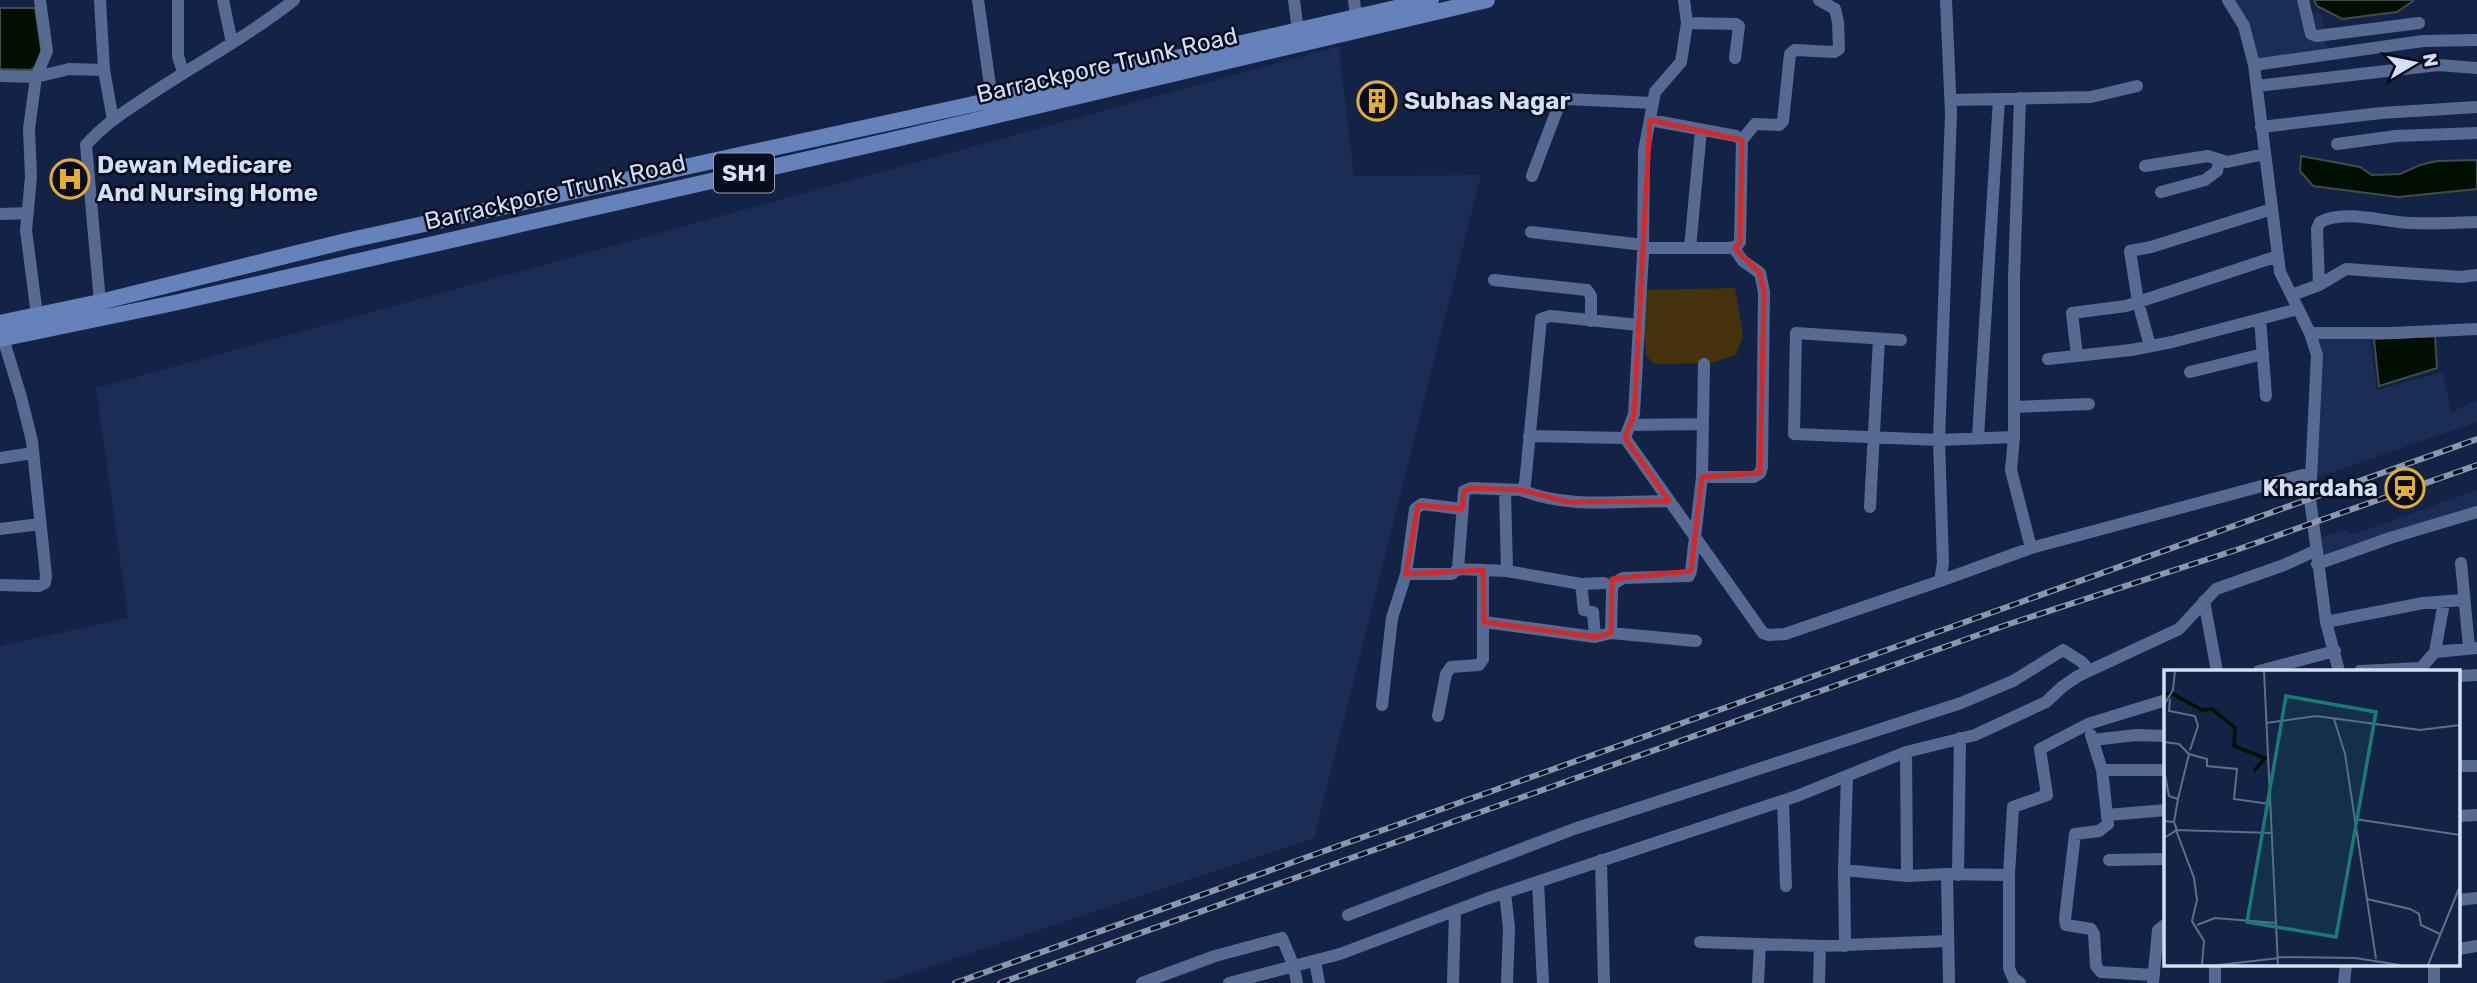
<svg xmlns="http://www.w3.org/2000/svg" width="2477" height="983" font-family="Rubik,sans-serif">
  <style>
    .built { fill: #1b2d54 }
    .green { fill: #44320a }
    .water { fill: #000f00; stroke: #3f4d4a; stroke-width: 2 }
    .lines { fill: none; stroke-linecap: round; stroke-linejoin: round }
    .minor { stroke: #576b92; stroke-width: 12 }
    .major { stroke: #6682ba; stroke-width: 16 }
    .rail-casing { stroke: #8997b1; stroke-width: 6 }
    .rail { stroke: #070d1c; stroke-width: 3.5; stroke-dasharray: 10; stroke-linecap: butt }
    .marked { fill: none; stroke: #d62828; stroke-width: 5; stroke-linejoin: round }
    .labels { text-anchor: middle; stroke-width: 5; stroke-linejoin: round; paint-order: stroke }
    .shield { fill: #070d1c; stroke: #96a0b4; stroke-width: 2 }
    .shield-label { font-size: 23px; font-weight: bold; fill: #d3dff5 }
    .street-label { font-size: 24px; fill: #d3dff5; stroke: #070d1c }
    .poi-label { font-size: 24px; font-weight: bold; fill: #d3dff5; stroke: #070d1c; text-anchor: start }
    .inset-river { fill: none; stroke: #000f00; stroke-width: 3.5 }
    .inset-road { fill: none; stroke: #606e8b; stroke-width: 2 }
    .view { fill: #197b75; fill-opacity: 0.15; stroke: #197b75; stroke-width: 3.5 }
    .inset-edge { fill: none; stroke: #d3dff5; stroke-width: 3.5 }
  </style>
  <rect width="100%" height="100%" fill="#132345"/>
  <path class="built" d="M2234,0H2307L2309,11L2321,14L2328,51L2258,62L2251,27Z
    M1339,46L1354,176L1481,175L1314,838L882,983H0V646L128,618L96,388Z
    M2317,338L2370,339L2377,390L2443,372L2451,412L2477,400V422L2315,478Z
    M2477,490V509L2320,560L2317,539L2344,530L2352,535Z"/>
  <path class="green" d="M1735,288L1743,336L1736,355L1711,363L1655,364L1646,356L1641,290Z"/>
  <path class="water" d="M2314,0H2413V1L2397,12L2342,19L2317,6Z
    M0,8H35L43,62L30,70L0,69Z
    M2301,156L2360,167L2372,175L2400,174L2420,165L2437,161L2477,160V189L2398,197L2313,186L2300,171Z
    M2435,336L2437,368L2379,386L2374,339Z"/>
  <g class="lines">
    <path class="minor" d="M100,0L104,70
      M178,0V56L183,72
      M223,0L232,43
      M978,0L993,107
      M1294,0L1298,31
      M1354,0L1356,17
      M2228,0L2244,26L2254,65L2280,272L2310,333L2317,355L2310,499L2326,622L2339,671
      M2303,0L2311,34L2317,36L2419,23
      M1687,23L1736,24L1739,26L1735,58
      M2254,65L2423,41L2477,40
      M0,76L36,77L69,69L104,70L113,120
      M2257,86L2438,65L2477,68
      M1951,100L2091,97L2137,86
      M2261,127L2381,113L2477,107
      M1742,140L1755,124L1779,125L1783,121L1790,54L1795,50L1834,52L1839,49L1838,22L1835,9L1819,0
      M2337,144L2396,136L2477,133
      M2145,166L2208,156L2227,162L2265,154
      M1532,176L1557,110L1566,99L1653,103
      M2161,192L2205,180L2217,171L2219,161
      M0,214L28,213
      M1531,232L1644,245
      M1643,248H1728L1736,247L1740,242L1742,140L1736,136L1650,120
      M1690,248L1701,130
      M1494,280L1587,290L1591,296V321
      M2319,285L2317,229L2320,222C2346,209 2383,222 2411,223C2433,224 2455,223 2477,222
      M2292,295L2319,285L2346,269L2461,277L2477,275
      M100,302L86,145C103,125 124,112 145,98C194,65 247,37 294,0
      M37,315L26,230L31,177L29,129L36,77L47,51L40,0
      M2260,319L2266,396
      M2310,333H2393L2477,329
      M1901,340L1796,333L1794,434L1939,440L2014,437V278L2020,98
      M2150,346L2138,302L2130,251L2151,247L2272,209
      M2077,356L2072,313L2126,306L2278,256
      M2048,359L2131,350L2172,342L2298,309
      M2190,372L2263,354
      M2015,407L2089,404
      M1630,425L1703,424
      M1529,436L1625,438L1634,414L1643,254L1644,151L1655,92L1681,62L1687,23L1684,0
      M1978,437L1999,99
      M2014,437L2011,470L2031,548
      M1625,438L1763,633L1769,635L1785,634L1940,581L1943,563L1939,440L1951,114L1946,0
      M0,458L33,453
      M1702,477H1754L1760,473L1762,467L1764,292L1760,273L1743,261L1733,247
      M1505,490L1507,571
      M1521,490C1567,509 1620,501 1669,501
      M1870,507L1879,339
      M0,529L40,524
      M2461,563L2469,647
      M2317,564L2390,538L2477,512
      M1458,569L1507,571L1581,584
      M1406,574H1452L1458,569L1464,491L1471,488L1521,490L1525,484L1541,319L1550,316L1639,325
      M1940,581L2031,548L2310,473
      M0,585L39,586L45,583L46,576L32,441L21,397L3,338
      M2204,601L2217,671
      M1484,622L1595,637L1611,633L1696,641
      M2326,622L2423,603L2464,600
      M1611,633L1612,591L1613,584L1623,578L1689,576L1691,571L1702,477L1704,364
      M1595,637L1593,612L1584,610L1581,584L1604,583
      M2435,652L2444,602
      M2259,671L2335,651
      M2360,671L2421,668L2435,652L2477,648
      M2458,676L2477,675
      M1382,705L1392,618L1406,574L1415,509L1422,504L1462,509
      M1438,716L1446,674L1451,667L1479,665L1483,659V570
      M2091,735L2102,770
      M2093,740L2136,735L2166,736
      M1906,752L1907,876
      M2458,766H2477
      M1783,801L1786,886
      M2107,815L2166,810
      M2458,816L2477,815
      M1601,860L1604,983
      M2109,860L2166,859
      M1844,870L1907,876L1947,874
      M1958,875L1960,738
      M1538,882L1543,983
      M1505,893L1509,928L1507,983
      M2458,900L2477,898
      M1348,915L1574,829L1961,703L2013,681L2063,650L2082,662L2089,671
      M1700,942L1820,946
      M1845,946L1844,870L1847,776
      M2458,949L2477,946
      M1315,961L1319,983
      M2434,964V983
      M2154,975L2101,972L2096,966L2094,934L2091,929L2066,925L2065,919L2075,834L2099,831L2108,824L2102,770H2166
      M2153,982L2158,930L2166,924
      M1142,983L1215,956L1282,938L1294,967L1297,983
      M1229,983L1340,954L1486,899L1797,796L1906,752L1975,735L2046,702L2062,687L2078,676L2179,629L2216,589L2284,565L2317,550
      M1453,983L1455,911
      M1758,983L1760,944
      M1819,983L1820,946L1948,941
      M1949,983L1947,874L2009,875
      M2020,983L2013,978L2009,968V875L2013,807L2047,795L2040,749L2088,724L2166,700
      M2215,983V964
      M2344,983L2346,964"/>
    <path class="major" d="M0,323L100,302L346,241L992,100L1431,0
      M0,339L174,303L896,139L1487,0"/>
    <g class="rail-casing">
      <path id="rail" d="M955,983L2477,439
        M1000,983L2009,624L2239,549L2477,465"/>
    </g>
    <use href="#rail" class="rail"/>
  </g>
  <path class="marked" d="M1650,120L1742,140L1740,242L1735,249L1760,273L1764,292L1760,473L1702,477L1691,571L1612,579L1611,633L1595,637L1484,622L1483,570L1406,574L1418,505L1462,509L1464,491L1471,488L1521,490L1568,502L1669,501L1625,438L1634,414Z"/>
  <defs>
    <g id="building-ring" transform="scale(2.0125)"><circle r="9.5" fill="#070d1c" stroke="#e3ae35" stroke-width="1.5"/><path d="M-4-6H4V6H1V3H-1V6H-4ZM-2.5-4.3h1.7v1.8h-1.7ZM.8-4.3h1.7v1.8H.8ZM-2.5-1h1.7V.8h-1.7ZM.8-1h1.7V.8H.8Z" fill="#e3ae35"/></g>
    <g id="hospital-ring" transform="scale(2.0125)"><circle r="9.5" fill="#070d1c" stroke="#e3ae35" stroke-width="1.5"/><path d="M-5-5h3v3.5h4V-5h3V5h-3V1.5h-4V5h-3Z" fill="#e3ae35"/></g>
    <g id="station-ring" transform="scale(2.0125)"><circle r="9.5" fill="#070d1c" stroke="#e3ae35" stroke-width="1.5"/><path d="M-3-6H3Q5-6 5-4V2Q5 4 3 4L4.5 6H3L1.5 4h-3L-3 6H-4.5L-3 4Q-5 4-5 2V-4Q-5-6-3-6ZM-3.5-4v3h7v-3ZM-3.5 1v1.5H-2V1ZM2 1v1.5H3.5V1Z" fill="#e3ae35"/></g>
  </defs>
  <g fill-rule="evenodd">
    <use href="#building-ring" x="1377" y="101"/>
    <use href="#hospital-ring" x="70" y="179"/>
    <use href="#station-ring" x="2405" y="488"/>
  </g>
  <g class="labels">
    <rect class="shield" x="714" y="153.5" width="60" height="39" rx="5"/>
    <g class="shield-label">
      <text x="744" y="181">SH1</text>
    </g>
    <g class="street-label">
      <text transform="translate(1107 65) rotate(-13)" y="8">Barrackpore Trunk Road</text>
      <text transform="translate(555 192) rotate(-13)" y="8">Barrackpore Trunk Road</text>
    </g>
    <g class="poi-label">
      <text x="1404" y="109">Subhas Nagar</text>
      <text x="97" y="173">Dewan Medicare<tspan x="97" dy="28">And Nursing Home</tspan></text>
      <text x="2378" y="496" text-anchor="end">Khardaha</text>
    </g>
  </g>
  <g transform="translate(2164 670)">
    <rect width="296" height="296" fill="#132345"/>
    <path class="inset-river" d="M0,24L7,23L38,40L48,39L71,58L70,76L101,88L90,101"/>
    <path class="inset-road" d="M100,1L114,295M6,29L5,41L31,46L34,56L26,80M0,35L9,20L11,1M170,49L181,84L212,289M102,53L152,46L256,60L296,55M0,72L15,74L25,84L43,89V96L73,99L70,129L106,134M0,100L5,126L14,129L10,152M14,129L25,84M191,149L296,165M0,151L10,152L13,160L0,168M203,229L246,239L255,244L257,255L276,264M33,255L51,248L112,253M114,287L191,288L236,295M38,295L40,271L28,251L33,230L30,208L12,160L108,163M55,295L115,288M264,295L296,216"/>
    <path class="view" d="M122,26L212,42L172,267L83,252Z"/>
    <rect width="296" height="296" class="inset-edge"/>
  </g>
  <g transform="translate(2414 63) rotate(80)" stroke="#070d1c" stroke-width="5" paint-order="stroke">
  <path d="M0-5L12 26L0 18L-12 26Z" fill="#d3dff5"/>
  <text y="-10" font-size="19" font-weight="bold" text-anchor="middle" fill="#d3dff5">N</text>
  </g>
</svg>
